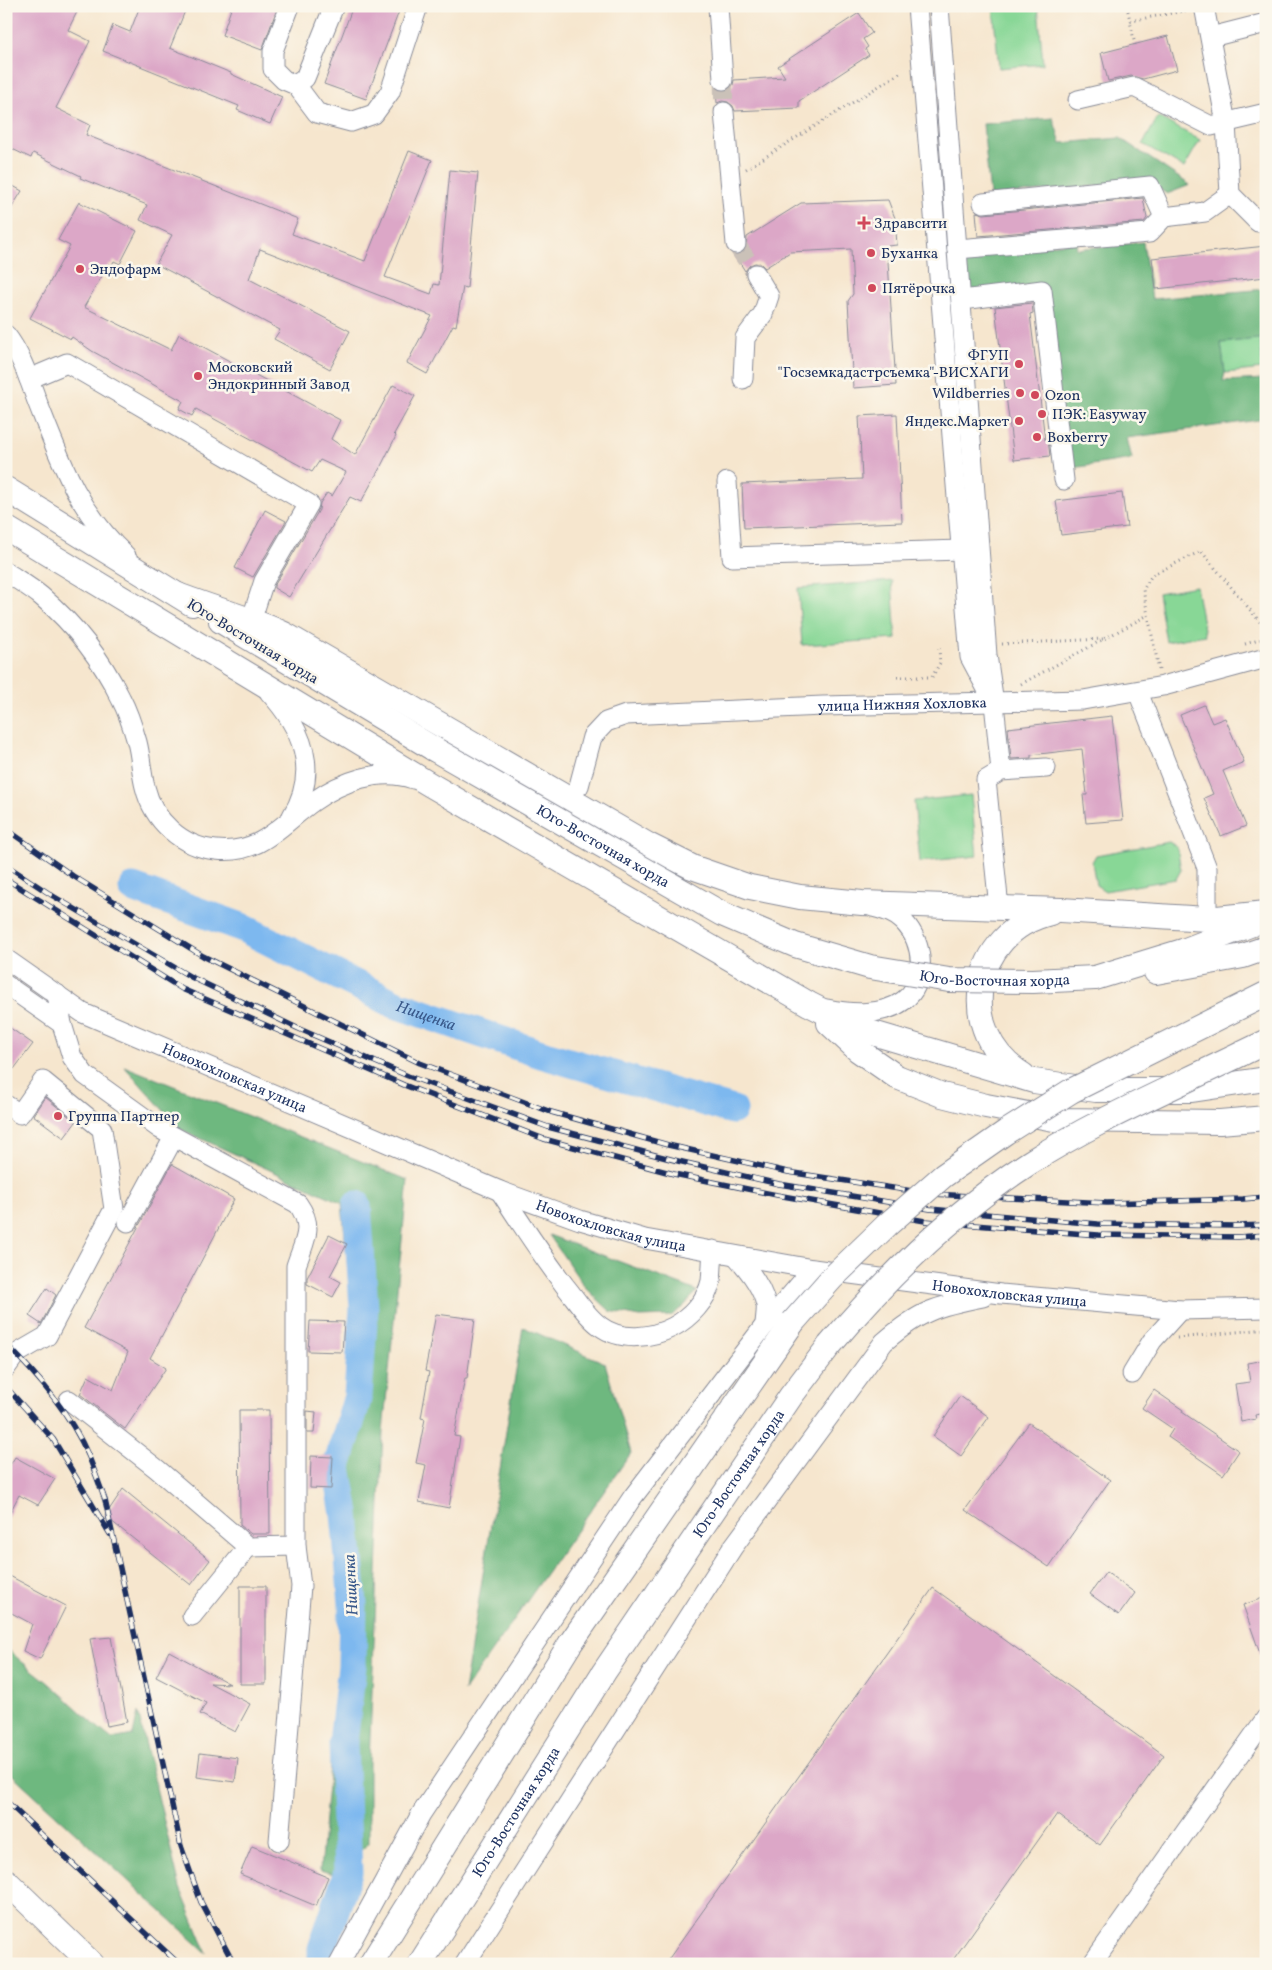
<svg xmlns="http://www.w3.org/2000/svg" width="1272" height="1970" font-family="Vollkorn,serif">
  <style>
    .green { fill: #88d796; stroke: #52837a }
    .forest { fill: #6eb87f; stroke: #44746e }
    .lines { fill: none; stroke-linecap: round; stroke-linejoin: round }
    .river { stroke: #7db8ef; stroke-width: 29 }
    .building { fill: #dca7c7 }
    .minor-tunnel { stroke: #cac1b8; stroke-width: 19; stroke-dasharray: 19 9; stroke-linecap: butt }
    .minor-casing { stroke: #888a96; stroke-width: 21 }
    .major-casing { stroke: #888a96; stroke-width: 26 }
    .path { stroke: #888a96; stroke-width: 3; stroke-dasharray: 1 4; stroke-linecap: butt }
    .minor { stroke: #fff; stroke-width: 19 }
    .major { stroke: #fff; stroke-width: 24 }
    .rail-casing { stroke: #1b2f5e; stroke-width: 5.5 }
    .rail { stroke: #fbf7ec; stroke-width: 4; stroke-dasharray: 11; stroke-linecap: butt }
    .major-bridge-casing { stroke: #888a96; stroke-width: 26; stroke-linecap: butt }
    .major-bridge { stroke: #fff; stroke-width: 24 }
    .poi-dot { fill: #d1495b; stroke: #fbf7ec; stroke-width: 2 }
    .labels { text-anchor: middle; stroke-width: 5; stroke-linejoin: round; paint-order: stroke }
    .poi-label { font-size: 15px; fill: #1b2f5e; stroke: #fbf7ec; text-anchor: start }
    .street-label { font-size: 15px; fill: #1b2f5e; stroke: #fbf7ec }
    .water-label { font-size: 16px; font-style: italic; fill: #38588a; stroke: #fbf7ec }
  </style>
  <rect width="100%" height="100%" fill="#fbf7ec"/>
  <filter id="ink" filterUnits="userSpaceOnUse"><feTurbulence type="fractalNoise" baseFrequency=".02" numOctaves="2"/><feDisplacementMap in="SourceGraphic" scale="10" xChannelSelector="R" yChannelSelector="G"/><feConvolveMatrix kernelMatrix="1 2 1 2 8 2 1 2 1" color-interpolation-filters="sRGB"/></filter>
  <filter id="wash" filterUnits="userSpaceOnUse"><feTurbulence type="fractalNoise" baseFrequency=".0096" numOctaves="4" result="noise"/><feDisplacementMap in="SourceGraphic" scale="20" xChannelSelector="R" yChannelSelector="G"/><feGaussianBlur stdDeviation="1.12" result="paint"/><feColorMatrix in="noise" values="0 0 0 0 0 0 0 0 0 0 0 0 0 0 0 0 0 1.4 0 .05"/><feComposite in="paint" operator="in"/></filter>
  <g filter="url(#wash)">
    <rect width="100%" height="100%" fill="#f6e6ce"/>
    <path class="green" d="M993,6H1038L1043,64L999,68Z
      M1158,117L1200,140L1184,168L1143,144Z
      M1260,338L1263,369L1225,373L1221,343Z
      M892,581L896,639L802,645L798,588Z
      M1196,586L1205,635L1166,642L1158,593Z
      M971,795L977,856L920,862L914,801Z
      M1169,842L1177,847L1181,870L1176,879L1105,891L1096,885L1092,862L1096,855Z"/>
    <path class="forest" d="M1053,118L1061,143L1120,138L1190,185L1167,194L1146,181L990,196L983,124Z
      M1076,242L1077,249L1143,242L1152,299L1266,289V338L1221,343L1225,373L1223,381L1266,379V419L1127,438L1132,459L1066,469L1044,284L969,293L964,254Z
      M124,1066L408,1180L383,1431L369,1763V1843L334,1874L320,1870L341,1650L351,1303L342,1203L180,1129Z
      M549,1235L697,1291L684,1306L671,1316L640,1317L610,1311L584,1286Z
      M523,1327L605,1363L631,1453L464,1691Z
      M6,1647C20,1662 36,1672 51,1685C72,1703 90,1722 112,1739L133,1735L138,1712L180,1888L207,1953L6,1769Z"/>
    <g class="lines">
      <g class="river">
        <path id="s1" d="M133,888L241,927L395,1004L541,1054L733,1110"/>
        <path d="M322,1964V1949L348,1872L343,1743L352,1666L353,1604L345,1514L337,1467L358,1396L364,1308L357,1205"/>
      </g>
    </g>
    <g id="blocks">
      <path class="building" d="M6,6H80L68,30L90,41L56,108L90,125L86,135L298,219L292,234L365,261L409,151L432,160L385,277L431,294L434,284L439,285L450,170L478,173L467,288L463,287L456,326L453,325L427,374L407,363L432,316L260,249L249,279L350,331L330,369L274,339L280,330L156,264L172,235L140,220L147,205L80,178L81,176L33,153L31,158L6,146Z
        M140,6H187L170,48L231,73V74L282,97L270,124L237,110L239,106L103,51L113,25L130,32Z
        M232,6H278L262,50L222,35Z
        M353,6H401L366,99L324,84Z
        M859,13L872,33L863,39L868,47L865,49L869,55L799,101V108L735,111L733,106L728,102L722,101L717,103L716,89L723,91L729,90L733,85L734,80L785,77L778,66Z
        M1168,36L1177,70L1143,79L1131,76L1108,81L1101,53Z
        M6,182L22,191L6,217Z
        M1143,198L1147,218L1144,222L978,236L976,212L984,214Z
        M888,200L895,218L897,245L887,246L896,385L853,388L848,301L853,294L851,249L790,252L765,268L761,264L755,263L750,265L745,271L735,255L742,253L746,249L747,237L801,203Z
        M79,202L137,231L120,264L114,261L112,265L109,264L84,307L171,350L179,334L340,420L331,439L355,455L393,385L415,396L394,434L396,436L381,466L361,502L350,497L289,597L274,588V586L319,510L320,503L327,493L332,496L346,472L320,460L312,472L196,409L192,416L179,409L183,401L92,351L72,337L71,339L30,318L70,246L58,240Z
        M1266,246V277L1156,289L1152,258Z
        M1032,303L1033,313L1030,314L1045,440H1048L1050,456L1014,460L995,307Z
        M897,414L902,522L744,528L742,484L862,479L859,416Z
        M1122,493L1127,527L1061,535L1056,501Z
        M265,510L286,521L253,577L235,568Z
        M1204,705L1212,723L1225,718L1244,762L1223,771L1246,826L1221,836L1204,798L1213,794L1180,715Z
        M1112,716L1123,820L1086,823L1083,795H1087L1082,749L1031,755V758L1011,759L1008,728Z
        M6,1025L33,1044L14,1069L6,1064Z
        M45,1097L76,1122L64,1138L33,1115Z
        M172,1164L234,1199L150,1358L166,1368L125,1429L80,1394L88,1376L113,1390L128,1352L84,1328Z
        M329,1235L347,1244L330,1276L341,1282L333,1297L307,1284V1278Z
        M47,1288L56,1295L41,1324L29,1316Z
        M436,1314L475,1319L467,1378H465L454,1436L460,1437L449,1508L419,1502L426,1465L416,1463L425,1419L421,1418L429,1372L425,1371Z
        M310,1321L344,1322L342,1352L308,1351Z
        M1266,1360V1413L1255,1415L1256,1419L1241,1422L1235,1384L1250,1382L1247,1363Z
        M1154,1390L1183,1410L1182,1412L1239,1451L1223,1475L1168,1437L1173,1429L1142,1408Z
        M960,1396L989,1417L961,1456L933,1436Z
        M239,1410H269L270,1534H251L240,1525Z
        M307,1411L316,1412L314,1433H307Z
        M1029,1423L1110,1480L1049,1567L965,1510Z
        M311,1456L333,1457L331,1489L310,1488Z
        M15,1457L55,1479L38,1505L19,1495L6,1520V1472Z
        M123,1489L210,1560L191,1585L105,1516Z
        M1106,1572L1135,1593L1119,1615L1090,1594Z
        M6,1574L66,1606L40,1659L23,1651L32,1624L6,1610Z
        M240,1586H266V1684H240Z
        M933,1588L1164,1755L1100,1845L1057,1814L950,1964H665Z
        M1266,1597V1665H1264L1243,1605Z
        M111,1637L127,1722L107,1726L90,1639Z
        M169,1651L230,1684L210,1683L250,1704L235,1732L200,1714L206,1703L156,1677Z
        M200,1753L238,1758L235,1782L197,1777Z
        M252,1846L328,1877L316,1906L240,1874Z"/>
    </g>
  </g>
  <g filter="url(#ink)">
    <use href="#blocks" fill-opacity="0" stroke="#888a96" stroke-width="1"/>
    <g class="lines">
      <path class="minor-tunnel" d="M723,80L724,112
        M736,244L756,274"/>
      <g class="minor-casing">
        <g id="minor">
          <path d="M290,6L273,51V69L284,80L296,85L305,78L334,6"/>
          <path d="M718,6L723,80"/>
          <path d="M917,6L970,657L988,691"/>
          <path d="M939,6L987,655L994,703L1001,771"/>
          <path d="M1204,6L1226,123L1230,194L1258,222L1266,220"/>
          <path d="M1211,37L1266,23"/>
          <path d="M296,85L317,113L351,122L374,114L390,92L418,6"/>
          <path d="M1078,100L1134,87L1211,126L1266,113"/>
          <path d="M724,112L736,244"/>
          <path d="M983,203L1150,186L1164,217"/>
          <path d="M957,249L1149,233L1164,217L1205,212L1230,194"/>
          <path d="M970,299L1042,290L1064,480"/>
          <path d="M6,335C21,354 29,379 37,401C61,462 77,510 126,556"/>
          <path d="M29,379L67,363L309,504L264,581L251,621"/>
          <path d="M743,379L745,338L763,314L769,296L756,274"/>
          <path d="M727,482L732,557L961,550"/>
          <path d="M6,572C18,580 30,587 41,596C74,624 102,660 121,699C128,712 133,728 137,742C141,757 141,772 145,787C153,820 181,847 216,850C261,855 281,824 314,801C341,782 380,767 413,779"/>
          <path d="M269,692C302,728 320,770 292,816"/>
          <path d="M1138,692L1207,868V919"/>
          <path id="s2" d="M579,786L592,737L606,722L626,715L823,706L1083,700L1163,686L1266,658"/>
          <path d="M998,898L986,780L1001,771L1046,768"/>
          <path id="s3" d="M6,959L83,1013L500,1191L580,1220L645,1239L813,1269L1001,1294L1180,1310L1266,1308"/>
          <path d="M6,985L62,1024"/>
          <path d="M57,994L62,1024L72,1057L85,1075L160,1129L298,1204C315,1228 304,1241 296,1266V1546L248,1547L157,1469L69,1400"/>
          <path d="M827,1009C850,1014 883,1016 903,1001C928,983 924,943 904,922C896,913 884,910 873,907"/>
          <path d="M6,1105L20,1114L43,1081L102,1129L114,1209L47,1336L16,1354L6,1368"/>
          <path d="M500,1191C521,1224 542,1255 565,1286C576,1299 586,1316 600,1326C621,1342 652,1338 673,1327C690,1318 707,1300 711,1281C712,1271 712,1260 713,1250"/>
          <path d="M128,1222L174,1137"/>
          <path d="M736,1256C748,1269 762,1286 766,1305C767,1311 765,1319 765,1325"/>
          <path d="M1132,1374L1152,1341L1180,1310"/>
          <path d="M192,1616L248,1547"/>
          <path d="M279,1841L301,1586L296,1546"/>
          <path d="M339,1964L421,1814L632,1498L765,1325L813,1269"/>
          <path d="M465,1964L733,1547L884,1342C920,1311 936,1306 983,1297"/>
          <path d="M1092,1964L1266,1718"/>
        </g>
      </g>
      <g class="major-casing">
        <g id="major">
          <path d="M6,489L192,604"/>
          <path d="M6,528L429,784L809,1004L856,1028L1034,1081L1096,1090H1192L1266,1079"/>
          <path d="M178,595C213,609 251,618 284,634L648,845L692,867L750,887L800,897L862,903L1061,910L1207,919L1266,913"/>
          <path d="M221,621L434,749"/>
          <path d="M1156,972L1243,956L1266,948"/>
          <path d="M1095,978L1183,951L1260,921"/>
          <path d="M829,1023L858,1050L897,1077L942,1095L986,1106L1059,1120L1220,1122L1266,1118"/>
          <path d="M1241,1054L1266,1042"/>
          <path d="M1023,1075C954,1033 971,932 1050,913"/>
          <path d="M6,1881L92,1964"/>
          <path d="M371,1964L570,1644L793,1322"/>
          <path id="s4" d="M420,1964L604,1672L791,1396L829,1346"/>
        </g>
      </g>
      <path class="path" d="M1127,6L1130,21
        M1135,45L1130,21L1189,10
        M746,169L900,73
        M1002,644L1103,639
        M1245,644L1266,638
        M1159,670L1143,590L1152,575L1201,551L1266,629
        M897,677H932L940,663L939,648
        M1021,684L1148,615
        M1177,1338L1266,1329"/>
      <use href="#minor" class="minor"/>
      <use href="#major" class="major"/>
      <g class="rail-casing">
        <path id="rail" d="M6,829L73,876L203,956L420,1063L551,1112L668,1145L788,1172L932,1194L1107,1203L1243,1199L1266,1197
          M6,865L53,896L191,977L297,1028L408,1076L548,1127L678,1161L779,1184L930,1209L1098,1224L1236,1226L1266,1225
          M6,879L182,989L404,1085L544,1139L674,1174L777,1195L925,1221L1098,1235L1238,1237L1266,1235
          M6,1344C39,1377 70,1413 89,1457C95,1472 100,1486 105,1500L181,1846L201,1902L234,1964
          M6,1387L53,1439L110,1534
          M6,1801L179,1964"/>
      </g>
      <use href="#rail" class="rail"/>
      <g class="major-bridge-casing">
        <g id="major-bridge">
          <path id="s5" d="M434,749L722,914L795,945L870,967L949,980L1033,981L1095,978"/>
          <path d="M793,1322L832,1278L887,1225L943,1176L1006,1132L1071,1091L1266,994"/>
          <path d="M829,1346C888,1276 952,1213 1029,1163C1096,1120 1170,1089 1241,1054"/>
        </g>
      </g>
      <use href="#major-bridge" class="major-bridge"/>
    </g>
  </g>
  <g class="poi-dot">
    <path d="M861.5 215.5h5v5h5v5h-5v5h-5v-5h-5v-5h5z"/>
    <circle cx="871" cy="253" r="5"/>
    <circle cx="80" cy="269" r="5"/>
    <circle cx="872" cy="288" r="5"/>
    <circle cx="1019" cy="364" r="5"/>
    <circle cx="198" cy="376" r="5"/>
    <circle cx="1020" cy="393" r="5"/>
    <circle cx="1035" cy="395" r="5"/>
    <circle cx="1042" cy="414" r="5"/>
    <circle cx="1019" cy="421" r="5"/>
    <circle cx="1037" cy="437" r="5"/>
    <circle cx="58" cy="1116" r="5"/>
  </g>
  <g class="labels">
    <g class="poi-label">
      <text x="874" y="228">Здравсити</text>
      <text x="881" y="258">Буханка</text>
      <text x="90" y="274">Эндофарм</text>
      <text x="882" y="293">Пятёрочка</text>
      <text x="1009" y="360" text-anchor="end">ФГУП<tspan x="1009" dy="17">"Госземкадастрсъемка"-ВИСХАГИ</tspan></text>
      <text x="208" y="372">Московский<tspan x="208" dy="17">Эндокринный Завод</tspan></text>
      <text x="1010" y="398" text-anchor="end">Wildberries</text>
      <text x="1045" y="400">Ozon</text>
      <text x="1052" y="419">ПЭК: Easyway</text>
      <text x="1009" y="426" text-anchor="end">Яндекс.Маркет</text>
      <text x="1047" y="442">Boxberry</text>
      <text x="68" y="1121">Группа Партнер</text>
    </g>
    <g class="street-label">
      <text transform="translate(253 641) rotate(31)" y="5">Юго-Восточная хорда</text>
      <text dy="5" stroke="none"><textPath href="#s2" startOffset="369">улица Нижняя Хохловка</textPath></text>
      <text dy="5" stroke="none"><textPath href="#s5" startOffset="195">Юго-Восточная хорда</textPath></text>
      <text dy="5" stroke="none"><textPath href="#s5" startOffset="615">Юго-Восточная хорда</textPath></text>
      <text dy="5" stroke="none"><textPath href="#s3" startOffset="259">Новохохловская улица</textPath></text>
      <text dy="5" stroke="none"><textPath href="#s3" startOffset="664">Новохохловская улица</textPath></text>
      <text dy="5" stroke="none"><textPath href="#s3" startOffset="1069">Новохохловская улица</textPath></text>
      <text dy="5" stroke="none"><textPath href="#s4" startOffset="585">Юго-Восточная хорда</textPath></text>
      <text dy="5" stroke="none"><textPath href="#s4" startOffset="180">Юго-Восточная хорда</textPath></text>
    </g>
    <g class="water-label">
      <text dy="6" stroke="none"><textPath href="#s1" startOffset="320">Нищенка</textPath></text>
      <text transform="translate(350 1585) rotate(-93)" y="6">Нищенка</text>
    </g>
  </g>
  <rect width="1272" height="1970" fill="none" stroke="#fbf7ec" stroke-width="25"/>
</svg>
